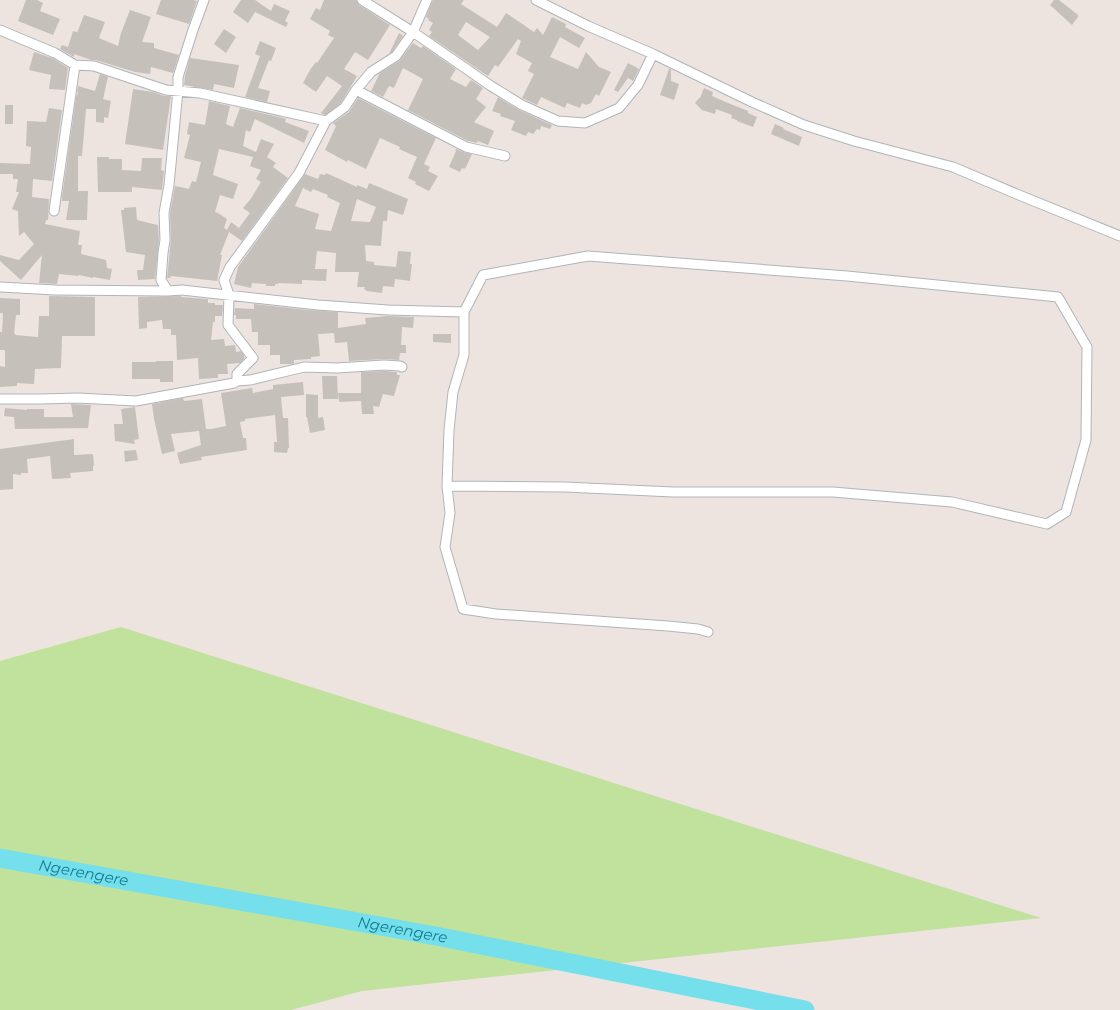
<svg xmlns="http://www.w3.org/2000/svg" width="1120" height="1010" font-family="Montserrat,sans-serif">
  <style>
    .green { fill: #c0e29d }
    .lines { fill: none; stroke-linecap: round; stroke-linejoin: round }
    .river { stroke: #75dfeb; stroke-width: 19 }
    .building { fill: #c6c0ba; fill-rule: evenodd }
    .street-casing { stroke: #afb4bc; stroke-width: 11 }
    .street { stroke: #fff; stroke-width: 9 }
    .labels { text-anchor: middle; stroke-width: 3; stroke-linejoin: round; paint-order: stroke }
    .water-label { font-size: 15px; font-style: italic; fill: #127c93; stroke: #fff }
  </style>
  <rect width="100%" height="100%" fill="#ede4df"/>
  <path class="green" d="M121,627L1041,918L362,991L291,1010H0V661Z"/>
  <g class="lines">
    <path class="river" id="s1" d="M0,858L436,936L805,1010"/>
  </g>
  <path class="building" d="M26,0H37L43,3L40,11L60,19L53,35L18,21Z
    M161,0H193L197,1L189,24L156,14Z
    M241,0H255L271,11L274,4L290,11L285,21L288,23L286,27L255,12L248,23L233,12Z
    M324,0H356L359,5L390,25L368,60L355,52L344,69L357,76L341,103L325,115L321,113L342,86L327,76L316,92L303,83L310,70L316,62L317,63L334,38L328,35L330,31L310,19L316,8L320,10Z
    M433,0H464L461,4L497,27L506,13L534,32L537,28L543,35L552,17L566,24L565,27L585,38L579,48L560,37L550,57L578,69L586,52L599,67L611,72L599,96L596,94L591,103L586,105L582,103L580,108L567,103L565,108L541,97L537,105L522,98L534,74L528,71L532,63L516,54L521,41L518,39L498,67L495,65L488,76L429,36L432,32L429,30L433,23L428,20L429,19L426,17ZM466,22L490,37L478,50L458,35Z
    M1054,0H1059L1078,15V17L1072,25L1050,5Z
    M130,10L151,17L142,42L154,43V48L179,55L173,73L151,67L150,74L135,72L96,60H91L74,54V57L60,49L62,45L68,47L73,31L77,32V33L84,15L105,22L99,38L118,46L121,33Z
    M224,29L236,37L226,53L214,44Z
    M399,33L403,36L392,52L389,54Z
    M260,41L276,48L271,61L269,60L258,88L270,91L267,102L245,97L260,56L255,54Z
    M413,43L421,48L423,46L456,69L450,79L466,87L471,80L483,88L476,99L486,107L474,122L494,131L488,145L478,141L477,143L468,141L408,110L423,79L403,68L394,88L389,86L383,97L371,91L380,73L399,61Z
    M34,52L52,58L68,68L65,90L49,89L51,75L29,70Z
    M190,58L239,65L234,88L214,84L213,90L184,85L185,76Z
    M628,63L639,69L633,81L628,78L618,92L614,90Z
    M669,69H671V81L679,84L674,100L660,95Z
    M100,74L108,77L103,99L111,101L108,118L104,117V123L96,122V109H86L82,156H78V191H88L87,220H66L69,201H62V197L76,98L78,92H77L78,86L95,91Z
    M704,88L713,92L712,96L728,103L748,111V113L757,117L753,127L737,121V120L731,118L732,115L716,109L715,114L702,110L695,103L699,98H700Z
    M133,89L153,92L164,96H171L163,150L125,144Z
    M498,97L519,110L552,125L550,129L541,126L540,130L537,129L533,134L528,132L526,136L511,130L515,121L500,116L501,114L492,111Z
    M358,98L436,138L424,164L430,167L428,171L438,176L429,191L415,184L416,182L408,178L417,157L399,149L400,147L380,138L366,169L348,160L347,162L325,150L336,126L333,123L349,112Z
    M209,101L230,106L226,124L233,127L240,108L283,118L286,119L285,122L309,131L304,143L255,119L250,132L246,130L243,146L256,152L261,139L274,144L267,157L276,163L273,167L288,178L242,241L229,232L220,255H222L217,281L171,276L170,278H167L171,240L170,213L175,186L189,189L192,181L196,182L201,162L184,158L190,135L187,134L189,122L205,125ZM219,149L253,157L250,166L261,170L256,179L261,182L250,200L248,202L243,208L250,213L239,228L231,222L227,230L224,228L227,219L218,213L215,212L220,195L233,199L238,184L213,175Z
    M5,105H13V124H5Z
    M49,108L62,110L52,181L33,179L32,197L49,199L48,220H46L45,224L80,231L78,245H82L81,254L106,260L107,268L112,269L110,280L93,277V278L79,275L78,276L59,274L57,284L39,283L42,255L21,280L0,261V255L19,260L34,244L24,232L19,236L18,211L12,209L19,192H16L18,179H13V174H0V163L30,164L31,147L26,146L27,121L46,122Z
    M775,124L784,128L783,129L802,137L799,146L771,134Z
    M456,149L463,152L472,154L466,167L464,169L462,168L460,172L449,167L456,151H455Z
    M97,157H109V159H122V170L141,171L142,158H162L161,170L164,171L162,190L132,187V192H98Z
    M326,173L357,187V185L367,189L369,183L408,199L403,215L388,210L387,221H383L381,246L365,245L366,261L374,262V265L396,267L398,251L411,252L410,264H412L410,281L395,279L394,287L383,286L382,293L366,291V290L364,289L365,287H357L359,272H335L336,253L317,251L315,269H327L326,281L302,280V284L278,283V284H275V286H266V284L252,283L251,288L234,284L238,267L305,174L318,179L320,174L325,175ZM303,188L311,192L313,189L328,195L327,197L340,203L331,231L315,229L319,214L295,206ZM357,199L376,207L370,222L351,221Z
    M136,207L137,220L153,224L158,225L159,240L155,279L138,280L137,270H143L145,255L126,252L121,210H124V208Z
    M49,296L95,297V336H62L61,368L35,369L34,384L17,383V386L0,387V366L5,367V350H0V332H2L3,313H0V298L20,299V315H16L14,333H15V335L38,337L39,316H49Z
    M181,296V297L206,299H208V303H215V305H223L222,316H215V322H213L211,340L224,339L225,346L235,345L236,352L241,351L244,355V359L240,363L227,364L228,374H218V378L199,379L198,358L177,360L176,335H171V329H163L162,320L147,322V328L139,329L138,297Z
    M254,304L308,310L338,312V328L366,324L365,318L387,316L414,317L413,328L402,327L401,345H406V353H400L399,360L384,359L349,361L347,342L335,343L334,333L318,334L320,356L311,357V359L294,360V363L293,364H280V355H270V345H258V332H252L251,319H236V315H234L235,308L254,309Z
    M433,334H451V343L433,342Z
    M156,361H173V382H160V379H132V362H156Z
    M384,371L397,372V375H400L394,396L383,394L379,407L373,406L374,414H362L361,401L339,402L338,393H361V372Z
    M322,376H337L338,399H323Z
    M303,382L304,395L281,397L283,418H288L289,448H288L287,453L274,452V442H277L275,415L245,419V421L240,422L243,438H246L247,450L201,457L202,460L180,464L177,453L201,445L199,431L171,434L175,451L162,454L154,419L152,404L183,398L184,401L202,399L206,429H211L226,426L221,393L252,388L253,393L273,389V385Z
    M306,394L318,395V418L323,417L325,430L310,433L307,417H306Z
    M71,404L91,405L88,428L15,429L14,417L4,416L5,408L27,410V409H44V417H73Z
    M135,407L139,439L134,440L135,444L115,441L114,424H123L121,409Z
    M74,439V455L93,454L94,465L93,466V471L70,473L71,478L52,479L50,456L27,459L28,473H21V475L13,474V489L0,490V449Z
    M136,450L138,460L125,462L124,451Z"/>
  <g class="lines">
    <g class="street-casing">
      <path id="street" d="M362,0L413,32L491,86L522,105L558,121L585,123L619,108L638,85L653,54
        M536,0L588,26L653,54L752,102L804,125L854,141L953,167L1019,195L1120,236
        M0,30L55,53L75,65L94,66L166,90L200,93L326,121
        M356,90L466,147L505,156
        M54,211L75,65
        M0,287L55,290L168,291L182,290L318,305L388,310L464,312V355L453,392L449,430L447,486L450,513L445,547L463,609L496,614L668,626L698,629L708,632
        M168,291L161,280L163,253L165,240L164,213L169,185L178,90V77L193,30L204,0
        M237,381L250,380L304,367L337,368L384,365L400,366L402,367
        M0,399H41L78,398L136,401L234,383L237,381V374L253,358L228,325L229,295L224,280L230,267L299,173L326,121L345,107L356,90L371,72L396,56L413,32L427,0
        M447,486L565,487L673,492H833L952,502L1047,524L1066,512L1086,440L1087,347L1058,297L847,276L588,256L483,275L464,312"/>
    </g>
    <use href="#street" class="street"/>
  </g>
  <g class="labels">
    <g class="water-label">
      <text dy="5" stroke="none"><textPath href="#s1" startOffset="85">Ngerengere</textPath></text>
      <text dy="5" stroke="none"><textPath href="#s1" startOffset="409">Ngerengere</textPath></text>
    </g>
  </g>
</svg>
